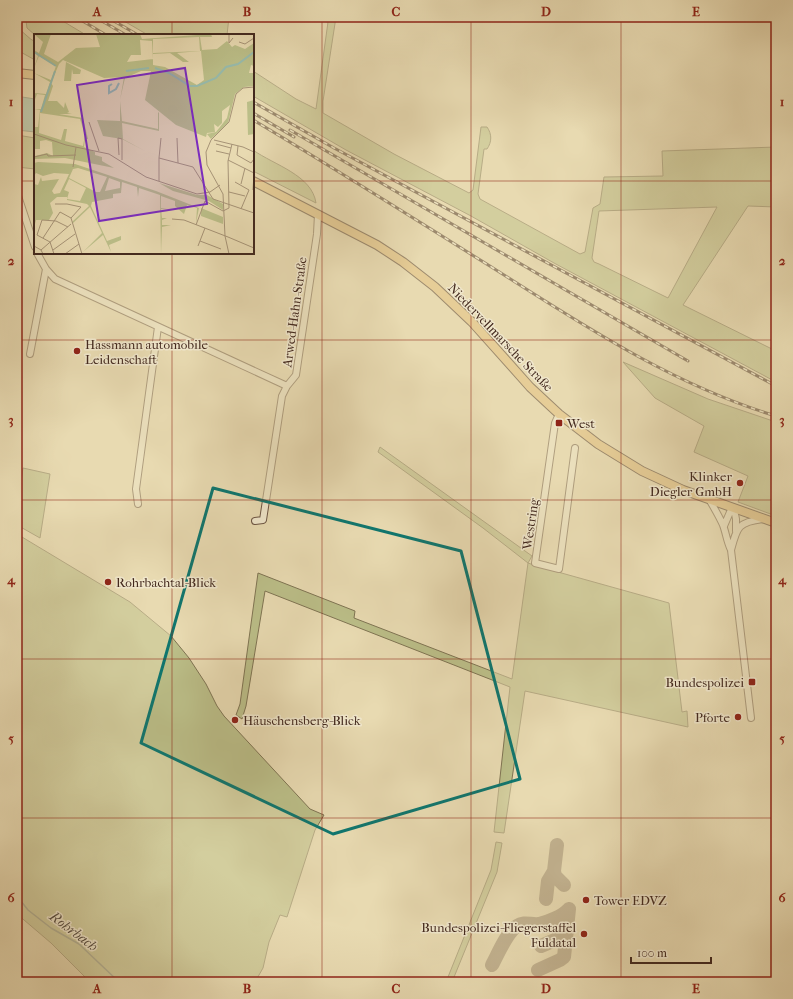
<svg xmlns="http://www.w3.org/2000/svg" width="793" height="999" font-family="'IM FELL French Canon',serif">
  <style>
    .green { fill: #bbbe88; stroke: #7f7453; fill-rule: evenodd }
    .water { fill: #97bbad; stroke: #758174 }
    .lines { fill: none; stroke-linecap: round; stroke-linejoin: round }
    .stream { stroke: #758174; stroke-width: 1.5 }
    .taxiway { stroke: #968268; stroke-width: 14 }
    .minor-casing { stroke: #6c5543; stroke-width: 8 }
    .major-casing { stroke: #43291e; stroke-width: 10 }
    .minor { stroke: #f0e7cc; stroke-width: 6 }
    .major { stroke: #e4bd78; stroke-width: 8 }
    .rail-casing { stroke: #43291e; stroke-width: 3 }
    .rail { stroke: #f0e7cc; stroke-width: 1.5; stroke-dasharray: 4.5; stroke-linecap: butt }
    .marked { fill: none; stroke: #0f766e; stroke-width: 3; stroke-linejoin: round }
    .grid { fill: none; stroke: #8f2418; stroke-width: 1; stroke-opacity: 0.55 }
    .poi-dot { fill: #8f2418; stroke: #f0e7cc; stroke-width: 1.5 }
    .labels { text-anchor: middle; stroke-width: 3; stroke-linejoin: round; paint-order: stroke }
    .street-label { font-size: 13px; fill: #43291e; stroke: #f0e7cc }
    .poi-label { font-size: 13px; fill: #43291e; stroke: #f0e7cc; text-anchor: start }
    .water-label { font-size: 14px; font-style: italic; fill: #584e42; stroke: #f0e7cc }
    .inset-river { fill: none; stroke: #97bbad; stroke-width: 2 }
    .inset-road { fill: none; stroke: #a69376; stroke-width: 1 }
    .view { fill: #7b2cbf; fill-opacity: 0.15; stroke: #7b2cbf; stroke-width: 2 }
    .inset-edge { fill: none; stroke: #43291e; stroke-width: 2 }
    .neatline { fill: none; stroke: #8f2418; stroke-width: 1.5 }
    .grid-label { font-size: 13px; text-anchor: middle; font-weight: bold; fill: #8f2418 }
  </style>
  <rect width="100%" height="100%" fill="#e8dab1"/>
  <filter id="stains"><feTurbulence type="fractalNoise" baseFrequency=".005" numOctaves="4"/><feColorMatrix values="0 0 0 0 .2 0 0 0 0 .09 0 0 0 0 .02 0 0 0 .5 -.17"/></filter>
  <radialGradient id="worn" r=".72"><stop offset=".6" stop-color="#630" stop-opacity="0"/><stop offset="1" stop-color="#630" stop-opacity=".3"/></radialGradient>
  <path class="green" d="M29,17H56L86,35H35L27,28L26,21Z
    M117,17H229L227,35H148Z
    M297,17H336L323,101V113L394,154L469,193L473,190L481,127H487C492,134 492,142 487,149H484L478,194L480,199L580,254L585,252L593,208L600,204L604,177L663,176L662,151L776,147V207L748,206L683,305L776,351V382L554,263L471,216L346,150L253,96V71L296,99L316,109L328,22ZM717,207L668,298L599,264L594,262L592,258L599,211Z
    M17,28C24,32 28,38 35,42V60L17,50Z
    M17,135L35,138V169L17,167Z
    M253,150C274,165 312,175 316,203L253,171Z
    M623,362L708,399L776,422V516L738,502L748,476L694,452L704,426L655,398Z
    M380,447L532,556L528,563L540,567L669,603L682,712L687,711L688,727L525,691L504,833L494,832L510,687L265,591L246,706L242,719L236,715L240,704L258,573L355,611L354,618L512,679L528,563L483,528L378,452Z
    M23,468L50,474L40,538L17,525V509Z
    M17,534L130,602L171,636L189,658L206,684L217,706L224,716L310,809L324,815L315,830L287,917L280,915L269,942L263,968L255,982H90L51,943L17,914Z
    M496,842L502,843L497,872L452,982H446L491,870Z"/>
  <path class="water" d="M22,97L35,99V132L17,130V99Z"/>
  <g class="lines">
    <path class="stream" d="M17,896L28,910L51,928L79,944L119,982"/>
    <path class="taxiway" d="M554,871L555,876L564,885
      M546,899L548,881L554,871L557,845
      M541,946L562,937L567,932
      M492,965C498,954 507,932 517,926C524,921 531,925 539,924C548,922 563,916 569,909
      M538,970L560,960L564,957L569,909"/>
    <g class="minor-casing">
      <path id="minor" d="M17,20L22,17
        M17,193L35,247
        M37,253L46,269L55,279L287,386L296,375L317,234L318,214
        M30,354L46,269
        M559,414L555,423L535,563L559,569L575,448
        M709,499C714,508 719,516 723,525C726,533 727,542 731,550L751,718
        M138,504L136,489L158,327
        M255,521L263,520L282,396L287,386
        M724,526L730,512L734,509L736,519V531
        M731,550C737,527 738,522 763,519"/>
    </g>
    <g class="major-casing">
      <path id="major" d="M17,73L35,75
        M253,181L377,245L403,262L435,287L472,322L530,387L559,414L598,444L642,471L683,490L776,523"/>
    </g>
    <use href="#minor" class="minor"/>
    <use href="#major" class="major"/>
    <g class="rail-casing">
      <path id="rail" d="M76,17L106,35
        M95,17L126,35
        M107,17L138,35
        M253,102L334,148L776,386
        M253,113L294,137
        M253,120C334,168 413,218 493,268C583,325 673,385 776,416
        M290,130L688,361"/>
    </g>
    <use href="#rail" class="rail"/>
  </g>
  <path d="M0 0H793V999H0ZM213,488L461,551L520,779L333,834L141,743Z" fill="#e8dab1" fill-opacity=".55" fill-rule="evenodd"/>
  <path class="marked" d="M213,488L461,551L520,779L333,834L141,743Z"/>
  <path class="grid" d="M172,17V35M322,17V982M471,17V982M621,17V982M17,181H35M253,181H776M172,253V982M17,340H776M17,500H776M17,659H776M17,818H776"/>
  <g class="poi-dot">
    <circle cx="77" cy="351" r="4"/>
    <rect x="555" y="419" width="8" height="8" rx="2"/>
    <circle cx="740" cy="483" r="4"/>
    <circle cx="108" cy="582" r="4"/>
    <rect x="748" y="678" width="8" height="8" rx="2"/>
    <circle cx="738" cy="717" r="4"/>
    <circle cx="235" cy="720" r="4"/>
    <circle cx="586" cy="900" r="4"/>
    <circle cx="584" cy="934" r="4"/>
  </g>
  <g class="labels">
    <g class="street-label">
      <text transform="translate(294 312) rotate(-82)" y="5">Arwed-Hahn-Straße</text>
      <text transform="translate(501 337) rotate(46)" y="5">Niedervellmarsche Straße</text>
      <text transform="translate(530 524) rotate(-82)" y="5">Westring</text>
    </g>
    <g class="poi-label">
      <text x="85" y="349">Hassmann automobile<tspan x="85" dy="15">Leidenschaft</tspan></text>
      <text x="567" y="428">West</text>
      <text x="732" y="481" text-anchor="end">Klinker<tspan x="732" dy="15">Diegler GmbH</tspan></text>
      <text x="116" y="587">Rohrbachtal-Blick</text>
      <text x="744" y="687" text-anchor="end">Bundespolizei</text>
      <text x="730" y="722" text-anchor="end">Pforte</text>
      <text x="243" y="725">Häuschensberg-Blick</text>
      <text x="594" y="905">Tower EDVZ</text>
      <text x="576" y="932" text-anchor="end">Bundespolizei-Fliegerstaffel<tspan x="576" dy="15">Fuldatal</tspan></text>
    </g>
    <g class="water-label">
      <text transform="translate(74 931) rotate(37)" y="5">Rohrbach</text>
    </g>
  </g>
  <g transform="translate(34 34)">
    <rect width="220" height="220" fill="#e8dab1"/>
    <path d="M0,0H17L10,20L24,28L42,14L66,13L62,0H106L108,5L177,0L178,3H166L168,16L183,15L193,7L198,13L201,11L211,15L220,9V32L217,31L215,39H220V52L210,53L201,60L194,89L177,105L173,100L182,98L193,84L196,71L188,77V89L184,93L180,90L181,98L173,99L172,103L142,91L111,66L117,37H107L91,44L86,66L90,43L70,44L29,26L25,30L17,49L19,52L14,67H23L30,74L31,68L35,78L33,79L38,80H25L49,84L54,105H51L50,113L61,118V121L68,123V127L80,134L31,124L0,125V93H4L6,76H0L7,75L11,61L3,60L0,68V59L12,60L16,48L0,39L17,46L22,32L5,22L0,34L4,22L0,16L5,19L9,8ZM165,3L166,17L119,19V5ZM106,6L118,7L119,25L93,28L97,21H107ZM167,17L170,46L163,51L131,33L119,31V20L136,19L149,28H155L143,19ZM6,79L46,85L51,101L49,112L31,107L33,95H30L27,106L5,99ZM12,106L18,108L19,122L13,119L1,122V115H6V107ZM32,28L47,36L46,40H39L38,35L37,47H30ZM220,66V100L214,101L213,68ZM86,67L88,87L124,95V79L125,78V97L88,89L89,105L111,117L88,105L69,102L63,86L86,87ZM4,128L41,130L122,157L165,174L162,189L163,174L153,171L150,180L141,172V167L127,162V174H133L127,175L128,184H133L128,186V191H137L128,193L127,220L126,161L105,154L104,163L103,153L88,148L87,159L79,160V164L58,168L57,172L73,207L87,202V206L75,211L77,218L69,201L49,218L68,199L56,173L38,190V188L55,172L53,170L33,166V163H23L16,169L19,179L15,186H2L0,194V150L4,151L7,143L8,147L25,145L18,157L20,160L26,159L35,140L20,139L9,142L2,139L0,142V129ZM44,134L73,143L66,158H62L35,144L39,135ZM75,144L86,148V154L71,157ZM35,145L52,154L46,167L33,165L35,158L30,156ZM125,149L163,161H173L189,170V176L175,167L139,157ZM167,174L189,183V190L167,182Z" fill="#bbbe88" fill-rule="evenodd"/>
    <path class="inset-river" d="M0,18L22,32M121,34L135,39L156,52H163L182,44L192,33L204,30L220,18M92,37L115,34M78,50L75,52V59L82,55L85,49M7,78L21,37"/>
    <path class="inset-road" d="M195,0V9L199,4M205,8L211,10L220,4M55,88L65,117M0,100L32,111L75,120L112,143L163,160L176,158L186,151M143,104L144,129M180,106L209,113L220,118M182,110L197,114M204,112L203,121L217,129L220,125M182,117L195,120M85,121L84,104L88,105M0,123L13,120L14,122L42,121M125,124L127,104M88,126V105M194,126L220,139M39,133L42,113M125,147V124L159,133L179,165L220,179M201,148L215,156L207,175M207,150L211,134M219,156L220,140M195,158L211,162M21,170H33L47,173L37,184M26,178L37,184M37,184L48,220M138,185L150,186L194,203M162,191L171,167L189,177L195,174L194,127L198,110M194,203L220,214M9,204L26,178M166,207L187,215M0,212L7,216L9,220M164,212L171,194M7,216L37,190M19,216L41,200M20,220L16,208L3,201L8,186L22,187L34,193M31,220L45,210M195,220L191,202L189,160L173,131L172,118L177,106L195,88L202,60L209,54L220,53"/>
    <path class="view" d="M151,34L173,170L65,187L43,51Z"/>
    <rect width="220" height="220" class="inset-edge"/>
  </g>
  <rect width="793" height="999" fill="none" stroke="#e8dab1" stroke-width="44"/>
  <path d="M631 957v6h80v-6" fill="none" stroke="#43291e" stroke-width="2"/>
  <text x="637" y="957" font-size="12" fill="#43291e" stroke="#f0e7cc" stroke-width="3" paint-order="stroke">100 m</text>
  <rect x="22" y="22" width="749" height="955" class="neatline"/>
  <g class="grid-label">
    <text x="97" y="16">A</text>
    <text x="247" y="16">B</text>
    <text x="396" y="16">C</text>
    <text x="546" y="16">D</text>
    <text x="696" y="16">E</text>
    <text x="11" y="106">1</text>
    <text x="782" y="106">1</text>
    <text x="11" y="265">2</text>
    <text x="782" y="265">2</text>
    <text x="11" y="424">3</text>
    <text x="782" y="424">3</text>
    <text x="11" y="584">4</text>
    <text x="782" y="584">4</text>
    <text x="11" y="743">5</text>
    <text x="782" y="743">5</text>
    <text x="11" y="902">6</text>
    <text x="782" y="902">6</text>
    <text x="97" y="993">A</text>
    <text x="247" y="993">B</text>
    <text x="396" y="993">C</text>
    <text x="546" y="993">D</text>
    <text x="696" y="993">E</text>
  </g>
  <rect width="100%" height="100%" filter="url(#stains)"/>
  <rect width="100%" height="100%" fill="url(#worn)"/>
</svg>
